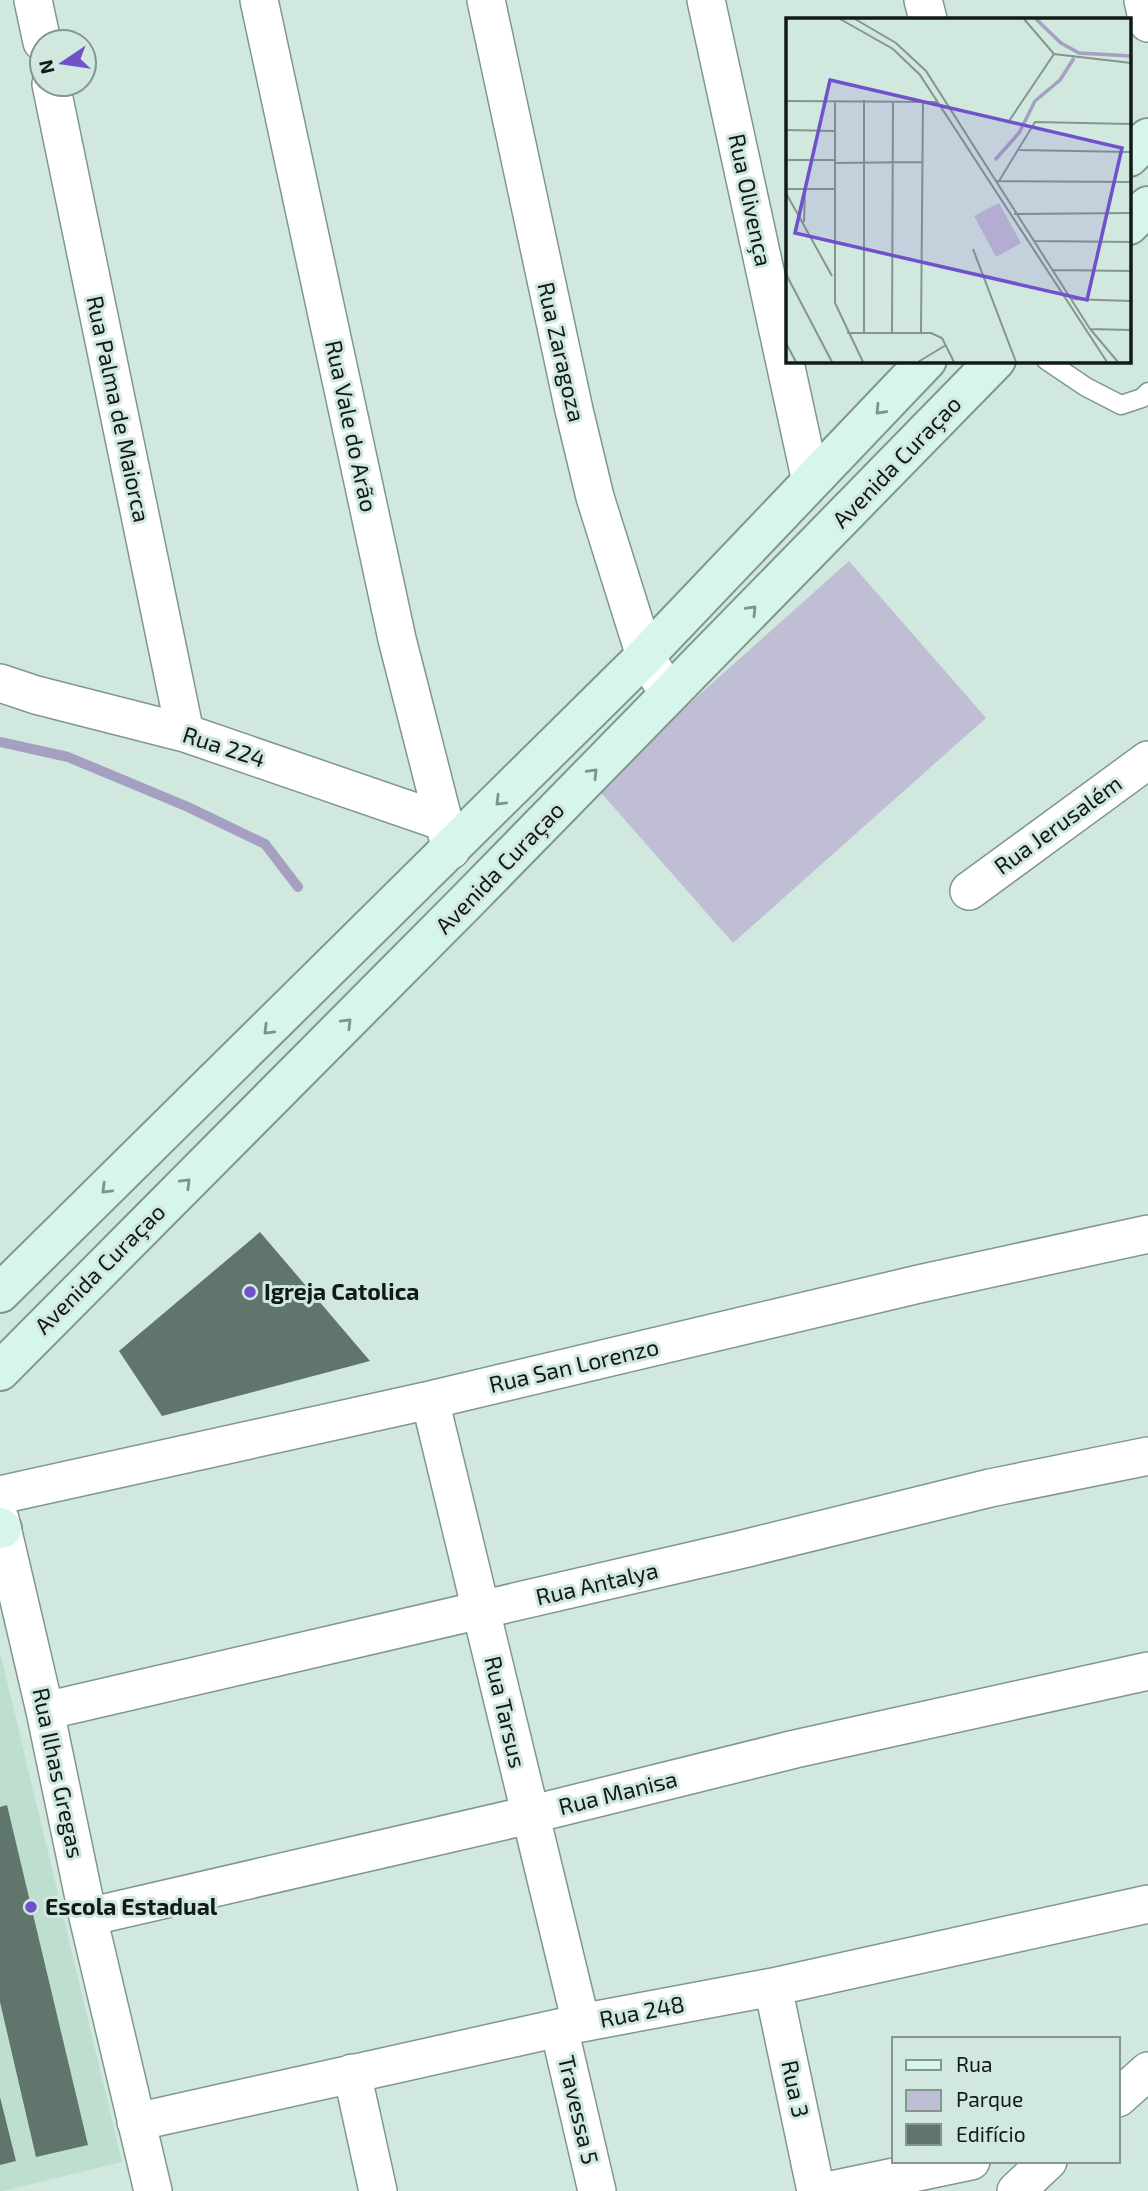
<svg xmlns="http://www.w3.org/2000/svg" width="1148" height="2191" font-family="'Exo 2',sans-serif">
  <style>
    .built { fill: #beded0 }
    .green { fill: #c0bed4 }
    .lines { fill: none; stroke-linecap: round; stroke-linejoin: round }
    .stream { stroke: #a5a0c1; stroke-width: 10 }
    .building { fill: #60766d }
    .lane-casing { stroke: #81978e; stroke-width: 21 }
    .street-casing { stroke: #81978e; stroke-width: 40 }
    .secondary-casing { stroke: #81978e; stroke-width: 42 }
    .lane { stroke: #fff; stroke-width: 18 }
    .street { stroke: #fff; stroke-width: 37 }
    .secondary { stroke: #d7f6eb; stroke-width: 38 }
    .oneway { stroke: #7e938c }
    .poi-dot { fill: #7151cb; stroke: #d0e8de; stroke-width: 2.5 }
    .labels { text-anchor: middle; stroke-width: 6; stroke-linejoin: round; paint-order: stroke }
    .street-label { font-size: 23px; fill: #111a17; stroke: #d0e8de }
    .poi-label { font-size: 23px; font-weight: bold; fill: #111a17; stroke: #d0e8de; text-anchor: start }
    .inset-river { fill: none; stroke: #a5a0c1; stroke-width: 3.5 }
    .inset-road { fill: none; stroke: #84968e; stroke-width: 2 }
    .view { fill: #7151cb; fill-opacity: 0.15; stroke: #7151cb; stroke-width: 3.5 }
    .inset-edge { fill: none; stroke: #111a17; stroke-width: 3.5 }
  </style>
  <rect width="100%" height="100%" fill="#d0e8de"/>
  <path class="built" d="M0,1652L122,2162L3,2191H0Z"/>
  <path class="green" d="M849,561L986,718L733,943L596,787Z"/>
  <g class="lines">
    <path class="stream" d="M0,742L68,757L188,807L265,844L298,887"/>
  </g>
  <path class="building" d="M260,1232L370,1361L162,1416L119,1351Z
    M7,1805L88,2145L36,2157L0,2002V1807Z
    M0,2097L16,2161L0,2165Z"/>
  <g class="lines">
    <g class="lane-casing">
      <path id="lane" d="M1046,360L1086,387L1121,405L1142,398L1148,392"/>
    </g>
    <g class="street-casing">
      <path id="street" d="M33,0L42,42
        M259,0L397,639L451,850
        M486,0L574,410L595,497L645,656L669,694
        M706,0L811,482
        M923,0L928,19
        M1143,0L1148,23
        M51,84L185,733
        M0,683L36,695L185,733L444,822
        M969,891L1148,760
        M430,1400L581,2023
        M0,1495L430,1400L919,1284L1148,1234
        M0,1519L45,1711L88,1917L153,2191
        M45,1711L739,1550L990,1488L1148,1456
        M88,1917L529,1815L795,1749L1148,1671
        M773,1987L816,2191
        M559,2028L597,2191
        M352,2073L378,2191
        M1118,2098L1148,2071
        M136,2122L581,2023L773,1987L1148,1904
        M826,2191L971,2161
        M1016,2191L1048,2161"/>
    </g>
    <g class="secondary-casing">
      <path id="secondary" d="M1129,157L1148,138
        M1129,225L1148,206
        M0,1293L645,656L927,360
        M0,1371L471,897L996,360
        M0,1527L2,1529"/>
    </g>
    <use href="#lane" class="lane"/>
    <use href="#street" class="street"/>
    <use href="#secondary" class="secondary"/>
  </g>
  <defs><path id="oneway-chevron" d="M-2-3.5L2.5 0L-2 3.5" fill="none" stroke-width="1.6" stroke-linecap="round" stroke-linejoin="round" transform="scale(1.75)"/></defs>
  <g class="oneway">
    <use href="#oneway-chevron" transform="translate(880 410) rotate(134)"/>
    <use href="#oneway-chevron" transform="translate(752 610) rotate(-46)"/>
    <use href="#oneway-chevron" transform="translate(593 773) rotate(-46)"/>
    <use href="#oneway-chevron" transform="translate(500 801) rotate(135)"/>
    <use href="#oneway-chevron" transform="translate(347 1023) rotate(-45)"/>
    <use href="#oneway-chevron" transform="translate(268 1030) rotate(135)"/>
    <use href="#oneway-chevron" transform="translate(186 1183) rotate(-45)"/>
    <use href="#oneway-chevron" transform="translate(106 1189) rotate(136)"/>
  </g>
  <g class="poi-dot">
    <circle cx="250" cy="1292" r="7"/>
    <circle cx="31" cy="1907" r="7"/>
  </g>
  <g class="labels">
    <g class="street-label">
      <text transform="translate(750 200) rotate(78)" y="8">Rua Olivença</text>
      <text transform="translate(561 352) rotate(77)" y="8">Rua Zaragoza</text>
      <text transform="translate(118 409) rotate(78)" y="8">Rua Palma de Maiorca</text>
      <text transform="translate(351 426) rotate(78)" y="8">Rua Vale do Arão</text>
      <text transform="translate(897 462) rotate(-46)" y="8">Avenida Curaçao</text>
      <text transform="translate(224 747) rotate(18)" y="8">Rua 224</text>
      <text transform="translate(1058 825) rotate(-36)" y="8">Rua Jerusalém</text>
      <text transform="translate(500 868) rotate(-46)" y="8">Avenida Curaçao</text>
      <text transform="translate(100 1269) rotate(-45)" y="8">Avenida Curaçao</text>
      <text transform="translate(574 1366) rotate(-13)" y="8">Rua San Lorenzo</text>
      <text transform="translate(597 1584) rotate(-13)" y="8">Rua Antalya</text>
      <text transform="translate(505 1712) rotate(77)" y="8">Rua Tarsus</text>
      <text transform="translate(58 1773) rotate(78)" y="8">Rua Ilhas Gregas</text>
      <text transform="translate(618 1793) rotate(-14)" y="8">Rua Manisa</text>
      <text transform="translate(642 2012) rotate(-11)" y="8">Rua 248</text>
      <text transform="translate(795 2089) rotate(78)" y="8">Rua 3</text>
      <text transform="translate(578 2110) rotate(77)" y="8">Travessa 5</text>
    </g>
    <g class="poi-label">
      <text x="264" y="1300">Igreja Catolica</text>
      <text x="45" y="1915">Escola Estadual</text>
    </g>
  </g>
  <g transform="translate(786 18)">
    <rect width="345" height="345" fill="#d0e8de"/>
    <path d="M213,185L235,225L210,239L188,198Z" fill="#c0bed4"/>
    <path class="inset-river" d="M250,1L275,25L293,35L345,38M209,142L233,115L249,83L274,62L288,40"/>
    <path class="inset-road" d="M54,1L107,31L134,57L321,344M69,1L110,25L140,53L304,311L332,344M238,1L268,36L345,45M0,83L151,84M49,83V285L77,344M223,103L268,36M0,112L49,113M233,132L345,134M0,142H49M49,145L136,144M210,163L345,164M213,163L249,104L345,106M0,171H48M0,175L46,258M228,196L345,195M18,204L19,171M247,223L345,224M187,231L230,344M266,252L345,253M0,256L46,344M284,281L345,283M304,311L345,312M135,314L137,83M61,315H145L156,320L168,344M78,315V82M106,315L107,83M0,325L10,344M132,344L160,327"/>
    <path class="view" d="M44,62L336,130L301,282L9,215Z"/>
    <rect width="345" height="345" class="inset-edge"/>
  </g>
  <rect x="892" y="2037" width="228" height="126" fill="#d0e8de" stroke="#84968e" stroke-width="2"/>
  <rect x="906" y="2060" width="35" height="10" fill="#d7f6eb" stroke="#84968e" stroke-width="2"/>
  <text x="956" y="2072" font-size="21" fill="#111a17">Rua</text>
  <rect x="906" y="2090" width="35" height="21" fill="#c0bed4" stroke="#84968e" stroke-width="2"/>
  <text x="956" y="2107" font-size="21" fill="#111a17">Parque</text>
  <rect x="906" y="2124" width="35" height="21" fill="#60766d" stroke="#84968e" stroke-width="2"/>
  <text x="956" y="2142" font-size="21" fill="#111a17">Edifício</text>
  <g transform="translate(63 63) rotate(257)"><circle r="33" fill="#d0e8de" stroke="#84968e" stroke-width="2"/>
  <path d="M0-5L12 26L0 18L-12 26Z" fill="#7151cb"/>
  <text y="-10" font-size="19" font-weight="bold" text-anchor="middle" fill="#111a17">N</text>
  </g>
</svg>
